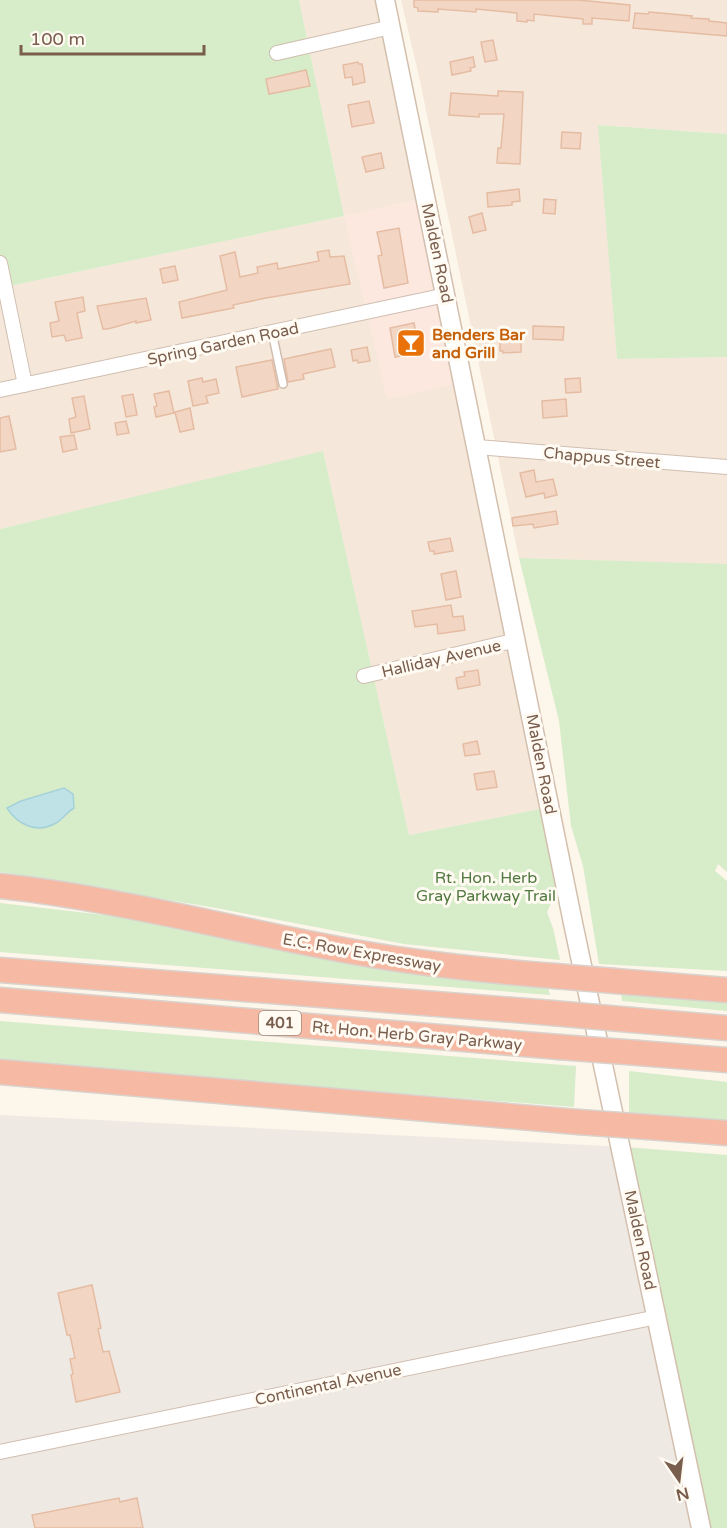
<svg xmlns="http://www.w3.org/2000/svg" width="727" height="1528" font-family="'Varela Round',sans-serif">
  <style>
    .residential { fill: #f5e8da }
    .commercial { fill: #fde8e0 }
    .industrial { fill: #efe9e4 }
    .green { fill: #d7ecc9 }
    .water { fill: #bfe2e7; stroke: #a5d1d9; stroke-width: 1.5 }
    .building { fill: #f2d6c3; stroke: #e5bca3; stroke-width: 1.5 }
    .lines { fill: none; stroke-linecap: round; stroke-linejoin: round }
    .lane-casing { stroke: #d0beb0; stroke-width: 10 }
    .street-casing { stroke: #d0beb0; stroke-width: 16 }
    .secondary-casing { stroke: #d3bfae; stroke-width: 21 }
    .highway-casing { stroke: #d9d2cd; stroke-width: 27 }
    .lane { stroke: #fff; stroke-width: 7 }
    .street { stroke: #fff; stroke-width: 14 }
    .secondary { stroke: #fff; stroke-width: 18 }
    .highway { stroke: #f6b9a3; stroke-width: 24 }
    .highway-bridge-casing { stroke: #d9d2cd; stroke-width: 27; stroke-linecap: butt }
    .highway-bridge { stroke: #f6b9a3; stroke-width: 24 }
    .labels { text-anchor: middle; stroke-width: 6; stroke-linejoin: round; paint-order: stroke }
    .shield { fill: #fffaf2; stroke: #a18c7e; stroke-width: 1.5 }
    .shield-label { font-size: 15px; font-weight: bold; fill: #795d4d }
    .street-label { font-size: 16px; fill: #795d4d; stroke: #fffaf2 }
    .food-label { font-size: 16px; font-weight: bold; fill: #c56008; stroke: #fffaf2; text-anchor: start }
    .park-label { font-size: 16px; fill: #527941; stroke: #fffaf2 }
  </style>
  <rect width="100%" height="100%" fill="#fdf6eb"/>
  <path class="residential" d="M299,0H386L426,198L344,217L464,382L550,807L409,835L323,452L0,529V288L344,216Z
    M401,0H727V134L599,125L617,359L727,357V565L519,558L420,81Z"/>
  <path class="commercial" d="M426,198L464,382L387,399L344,216Z"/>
  <path class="industrial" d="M0,1115L625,1147L703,1528H0Z"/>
  <path class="green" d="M0,0H299L344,216L0,288Z
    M598,125L727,134V357L617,359Z
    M323,451L409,835L550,807L564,875L547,912L553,928L560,960L404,944L216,908L0,872V529Z
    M519,558L727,564V872L718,864L715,871L727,881V971L599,964L583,866L571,826L559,721Z
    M0,903L148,920L547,983L550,995L0,952Z
    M621,992L727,1000V1011L622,1001Z
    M0,1021L576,1066L574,1107L0,1062Z
    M629,1071L727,1082V1121L629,1113Z
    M625,1147L727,1155V1528H703Z"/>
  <path class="water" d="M64,788L73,794L74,808C67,812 63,819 56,823C37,834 18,825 7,808L21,801Z"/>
  <path class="building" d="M414,0H578L630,5L629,21L592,18V24H583V19L534,14V21L527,20V22L517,21V13L476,9V12L438,9V12L418,11V8L414,7Z
    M649,12L692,16L691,18L709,19V21L727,23V36L633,28L635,13L648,14Z
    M493,40L497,60L485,62L481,42Z
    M473,57L475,67L470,68L471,71L452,75L450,62Z
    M358,62L359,64H362L365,82L353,85L352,77L345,78L343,65Z
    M306,70L310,86L269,94L266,79Z
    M498,91L523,92L520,164L497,163L498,148H501L504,114H479V117L449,115L451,93L498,96Z
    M369,101L374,123L352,127L348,105Z
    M562,132L581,133L580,149L561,148Z
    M381,153L384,168L366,172L362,157Z
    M519,189L520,201L512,202V205L488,207L487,193Z
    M544,199L556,200L555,214L543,213Z
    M482,213L486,230L473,233L469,217Z
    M399,228L408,283L384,288L378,256L382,255L377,232Z
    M329,250L330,257L344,256L350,284L266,298L233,305L234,308L182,318L179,302L227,290L220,256L235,252L240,277L258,273L257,267L277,263L278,269L319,261L317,252Z
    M175,266L178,280L163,283L160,269Z
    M83,297L85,311L77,313L82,338L66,341L64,335L52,337L50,323L59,321L55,302Z
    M146,298L151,320L136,323V321L108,329H103L97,306Z
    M414,323L416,333L420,332L421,341L418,342L420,352L395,357L390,328Z
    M533,326L564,327L563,340L533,339Z
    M500,338H521V352L503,353V351H500Z
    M367,347L370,361L358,363L357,360L353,361L351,350Z
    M331,349L335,367L303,374L304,379L288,382L284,359Z
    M272,360L278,389L242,397L236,367Z
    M202,378L203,382L216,379L219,393L206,396L208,403L193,406L188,381Z
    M580,378L581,392L566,393L565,379Z
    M169,391L174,413L156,417L154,407L157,406L154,394Z
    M133,394L137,415L126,417L122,396Z
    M84,396L90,429L71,433L69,419L76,417L72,398Z
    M566,399L567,416L543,418L542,401Z
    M190,408L194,429L180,432L175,412Z
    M9,416L16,449L0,452V418Z
    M126,421L129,433L117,435L115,423Z
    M74,435L77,449L63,452L60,437Z
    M534,470L536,482L553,479L557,495L545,498L544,493L526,497L520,473Z
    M556,511L558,524L534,528L533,524L513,526L512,518Z
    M450,538L453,551L434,554V551H430L428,542Z
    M456,571L461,597L446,600L441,574Z
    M451,605L453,617L463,616L465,630L438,634L437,624L415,627L412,611Z
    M478,670L480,685L458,689L456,678L465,676L464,672Z
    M477,741L480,754L465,756L463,744Z
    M494,771L497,787L477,790L474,774Z
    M92,1285L101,1328L98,1329L103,1352L109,1351L120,1392L76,1402L71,1375L73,1374L70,1359L75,1358L70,1335H67L58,1293Z
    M119,1498L120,1502L137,1498L143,1528H35L32,1515Z"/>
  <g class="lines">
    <g class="lane-casing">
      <path id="lane" d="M272,332L283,384"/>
    </g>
    <g class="street-casing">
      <path id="street" d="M277,53L391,27
        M0,263L25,385
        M0,390L446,295
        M477,447L727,467
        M364,676L517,640
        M0,1452L657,1317"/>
    </g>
    <g class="secondary-casing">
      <path id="secondary" d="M385,0L573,923L701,1528"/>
    </g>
    <g class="highway-casing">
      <path id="highway" d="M0,886C123,899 244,933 366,954C429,965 492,971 555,976
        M0,970L552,1013
        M615,981L727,990
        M0,1000L559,1047
        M632,1020L727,1028
        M639,1053L727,1060
        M0,1072L578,1122
        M648,1127L727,1133"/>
    </g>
    <use href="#lane" class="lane"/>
    <use href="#street" class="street"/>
    <use href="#secondary" class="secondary"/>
    <use href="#highway" class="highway"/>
    <g class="highway-bridge-casing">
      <path id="highway-bridge" d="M555,976L615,981
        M552,1013L632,1020
        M559,1047L639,1053
        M578,1122L648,1127"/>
    </g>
    <use href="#highway-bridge" class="highway-bridge"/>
  </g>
  <defs>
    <g id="bar-square" transform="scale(1.5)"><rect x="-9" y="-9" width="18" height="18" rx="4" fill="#e8710a" stroke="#fffaf2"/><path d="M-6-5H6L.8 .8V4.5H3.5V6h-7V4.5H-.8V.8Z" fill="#fff"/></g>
  </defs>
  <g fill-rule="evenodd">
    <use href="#bar-square" x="411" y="343"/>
  </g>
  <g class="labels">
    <rect class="shield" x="259" y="1011" width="42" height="24" rx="4.5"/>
    <g class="shield-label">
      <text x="280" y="1028">401</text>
    </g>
    <g class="street-label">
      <text transform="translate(438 253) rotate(78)" y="6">Malden Road</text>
      <text transform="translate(223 343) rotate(-12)" y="6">Spring Garden Road</text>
      <text transform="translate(602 457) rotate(5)" y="6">Chappus Street</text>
      <text transform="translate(441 658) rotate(-13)" y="6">Halliday Avenue</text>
      <text transform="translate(542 764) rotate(79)" y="6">Malden Road</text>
      <text transform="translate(362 952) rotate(10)" y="6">E.C. Row Expressway</text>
      <text transform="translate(417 1035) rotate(5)" y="6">Rt. Hon. Herb Gray Parkway</text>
      <text transform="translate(641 1240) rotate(78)" y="6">Malden Road</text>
      <text transform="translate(328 1384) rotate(-12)" y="6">Continental Avenue</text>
    </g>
    <g class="food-label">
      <text x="432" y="340">Benders Bar<tspan x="432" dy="18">and Grill</tspan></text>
    </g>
    <g class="park-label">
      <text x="486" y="883">Rt. Hon. Herb<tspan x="486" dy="18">Gray Parkway Trail</tspan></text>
    </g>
  </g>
  <g transform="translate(679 1480) rotate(166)" stroke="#fffaf2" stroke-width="4.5" paint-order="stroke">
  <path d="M0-4.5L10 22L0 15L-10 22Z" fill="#795d4d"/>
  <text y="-9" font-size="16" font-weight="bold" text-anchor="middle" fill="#795d4d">N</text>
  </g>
  <path d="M21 45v9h183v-9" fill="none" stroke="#795d4d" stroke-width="3"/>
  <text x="30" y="45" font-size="18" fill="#795d4d" stroke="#fffaf2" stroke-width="4.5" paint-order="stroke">100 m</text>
</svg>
